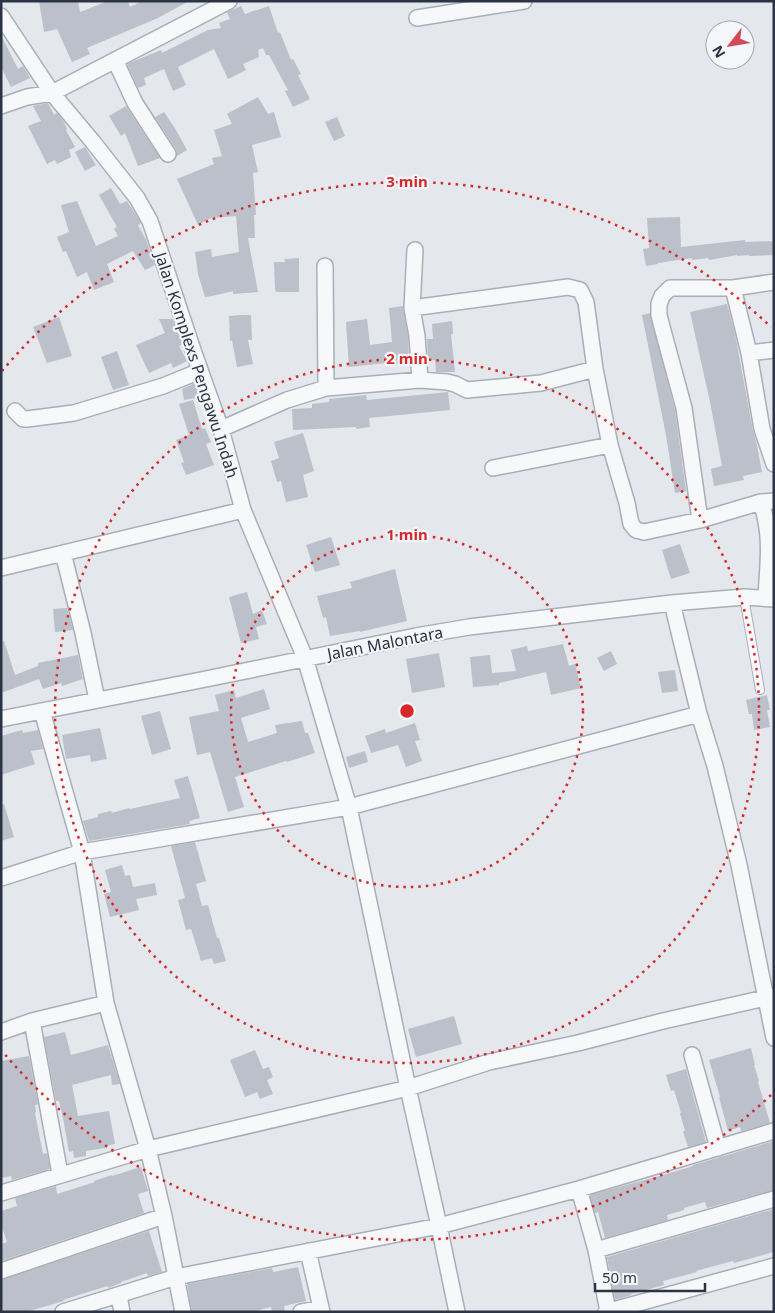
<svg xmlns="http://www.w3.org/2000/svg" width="775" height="1313" font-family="'Noto Sans',sans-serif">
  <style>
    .building { fill: #bbc0ca }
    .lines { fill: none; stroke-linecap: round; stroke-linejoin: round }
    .lane-casing { stroke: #a9aeb7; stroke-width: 10 }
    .street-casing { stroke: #a9aeb7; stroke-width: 18 }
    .lane { stroke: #f7f8fa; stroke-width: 8 }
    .street { stroke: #f7f8fa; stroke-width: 15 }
    .ring { fill: none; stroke: #d62828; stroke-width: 2.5; stroke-dasharray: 2.5 5 }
    .labels { text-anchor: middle; stroke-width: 4.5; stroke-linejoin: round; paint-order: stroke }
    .street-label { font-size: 16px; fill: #2b3445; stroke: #f4f6f9 }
    .centre { fill: #d62828; stroke: #f4f6f9; stroke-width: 2.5 }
    .ring-label { font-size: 15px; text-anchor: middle; font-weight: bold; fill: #d62828; stroke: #f4f6f9; stroke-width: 4.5; stroke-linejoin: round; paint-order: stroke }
  </style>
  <rect width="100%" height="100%" fill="#e4e7ec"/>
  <path class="building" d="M39,1H78L80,12L108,1H128L130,7L142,1H189L158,18L87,48L90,54L72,62L57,29L44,32Z
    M241,6L245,14L269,6L278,33L280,32L291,60L293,59L301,74L298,75L310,99L293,107L285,91L288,90L269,55H266L263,48L258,50L259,57L243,64L246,70L228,79L214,49L178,67L186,85L173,91L164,69L144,78L146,85L138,88L127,64L161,50L162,53L208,30L221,28L219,23L230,19L227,12Z
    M1,35L18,69L23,66L30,78L11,87L1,67Z
    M258,97L268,114L274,112L281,137L252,145L258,172L253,173L256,215H254L255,238H248L258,292L233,294V291L212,296L205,297L198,274L195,252L211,249L212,257L239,252L236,216L211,218L198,225L177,179L214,164L212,158L222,156L214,130L232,124L227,114Z
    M48,103L54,115L57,113L64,122L67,129L66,130L75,147L69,150L71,157L57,164L55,160L47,164L28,126L41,121L33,106Z
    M126,106L127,108L160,158L138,166L125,133L121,136L109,116Z
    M164,112L176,130L187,150L177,156L176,149L155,117Z
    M337,117L345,136L334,141L325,122Z
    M85,147L96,165L85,171L75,152Z
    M111,188L120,204L127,201L141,223L138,225L146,240L155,265L145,270L133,251L107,264L114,282L94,290L87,272L77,277L66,251L63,252L57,237L69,232L61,205L77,201L96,246L118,236L114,229L117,227L99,195Z
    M680,217L681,247L745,240V242L774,241V255L749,256V255L737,256V255L709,260L708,258L692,260V258L658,263V264L646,266L643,249L649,248L647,218Z
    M299,258V292H276L275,290L274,262H285L284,259Z
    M727,304L735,334L753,431L756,441L762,472L743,476L744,480L714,486L711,469L722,466L710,402L690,312Z
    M403,306L408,337L409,363L386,366V363L349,367L346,322L367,319L370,345L392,342L389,308Z
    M650,313L675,410L686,491L675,493L666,435L642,315Z
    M241,315H251L252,340H248L253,364L237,367L232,340L230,341L229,316Z
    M59,317L72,356L47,363L33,327Z
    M159,319H173L182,345L179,346L187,361L173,368L171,363L149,373L136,345L165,333Z
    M452,321L453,334H451L455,372H436L435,360L428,361L427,339H433L432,324Z
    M117,351L129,385L113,390L101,357Z
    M195,383L200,397L184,400L182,389Z
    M448,392L450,410L369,418L370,427L356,429V427L293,430L292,409L312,408V404L329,402V399L366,395L367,400Z
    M193,400L202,429L205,428L211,442L206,444L214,465L186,475L181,463L184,462L176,440L189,435L179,404Z
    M303,433L314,471L303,475L308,497L286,502L281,481L277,482L271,461L279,458L274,442Z
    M331,537L340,565L315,572L306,545Z
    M680,544L690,573L671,579L662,550Z
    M395,569L407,621L360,632V631L330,636L326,617L323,618L317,596L352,588L350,582Z
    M247,592L253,614L262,610L267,624L256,627L259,639L241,643L229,597Z
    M67,608L73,630L55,632L53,609Z
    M4,641L15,675L38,666V663L78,655L84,686L83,679L62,686L61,683L43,689L39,679L1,693V642Z
    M563,644L569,666L575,664L581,688L551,695L546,672L499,683V685L473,687L470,657L490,655L492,673L516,671L511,650L527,646L528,651Z
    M611,651L617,664L604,671L597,658Z
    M439,653L445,687L412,693L406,659Z
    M675,670L678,691L662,693L658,672Z
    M264,689L270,709L241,718L248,742L277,733L275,725L302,721L305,733H308L315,753L287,762L286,761L235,777L244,807L228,812L210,752L197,755L189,717L219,711L215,695L234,690L236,698Z
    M767,695L770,710H767L770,727L754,730L752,714H749L746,700Z
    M160,711L171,749L152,755L141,716Z
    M415,723L420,740L415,741L422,761L406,767L398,745L371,753L365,736L385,729L386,733Z
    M100,728L107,759L91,762L90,755L66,759L62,735Z
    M22,730L23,733L38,730L43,749L31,751L35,764L1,775V736Z
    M365,751L368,762L349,768L346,757Z
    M188,776L200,818L189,821L190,824L89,841L83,821L98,817V814L111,811L112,813L129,808L130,809L180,798L174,780Z
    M4,804L14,837L1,841V805Z
    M195,842L206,881L196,884L202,906L208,905L217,938H219L226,961L214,964L212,958L201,961L191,929L186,930L178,900L185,898L171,846Z
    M122,865L125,876L130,875L133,887L155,883L157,895L136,899L139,910L110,917L104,894L111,892L105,870Z
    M454,1016L462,1044L416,1057L408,1029Z
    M65,1032L71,1055L108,1045L120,1084L112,1085L111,1075L72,1085L78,1116L109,1111L115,1144L105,1146V1148L86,1151V1156L74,1158L73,1151L69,1152L63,1118L59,1101H56L44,1037Z
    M751,1048L755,1065H754L759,1081L758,1082L770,1123L741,1131L740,1127L728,1131L719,1097H720L709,1060Z
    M255,1050L263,1069L269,1067L273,1077L267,1080L273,1094L260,1099L257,1092L245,1097L230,1060Z
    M29,1056L38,1104L35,1105L36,1112L35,1113L43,1154L47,1153L50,1169L12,1180L11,1176L1,1178V1061Z
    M686,1069L706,1142L688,1147L683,1131H685L680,1113H681L674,1090L671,1091L666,1075Z
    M774,1141V1190L707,1208L705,1202L684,1208V1210L667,1215L668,1220L605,1238L598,1212L595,1213L590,1195L677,1171L693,1166V1165Z
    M141,1167L148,1191L138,1194L144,1213L1,1261V1244L7,1242L1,1224V1211L17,1206L15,1198L56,1186L57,1194L95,1182L94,1181L112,1175V1176Z
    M774,1209V1252L734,1263L733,1261L696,1271L697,1272L663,1281L664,1285L631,1294V1295L615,1300L607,1257Z
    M149,1231L162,1272L148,1276L147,1273L121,1282V1283L108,1288V1286L88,1292L63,1300L64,1301L26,1312H3L1,1306V1280Z
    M298,1267L306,1301L284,1306L285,1312H272L271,1307L252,1312H192L187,1284L272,1268L273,1272Z"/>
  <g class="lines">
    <g class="lane-casing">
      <path id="lane" d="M744,597L760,690"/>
    </g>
    <g class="street-casing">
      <path id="street" d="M1,16L52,93L93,142L137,198L150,221L193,350L221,429L243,510L305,658L349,807L82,852L1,878
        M417,18L524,1
        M115,60L135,103L168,154
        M1,106L27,97L52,93L229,1
        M415,250L412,308L417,336L420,380
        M325,266L326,388
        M733,288L749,353L762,429L774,464
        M412,308L568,287L580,290L586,302L595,369L610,445L627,503L631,524L636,530L644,532L700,520L761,502L774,501
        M749,353L774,350
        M15,411L23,419H27L74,413L163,386L200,371
        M221,429L287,400L326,388L420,380L447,382L455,384L467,390L541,383L595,369
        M493,468L610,445
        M761,502C763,509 765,515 766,522C771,547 767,573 766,598
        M700,520L684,408L662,327L659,315V304L662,296L670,288H733L774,282
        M63,553L83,633L97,700
        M1,568L243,510
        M672,603L699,714L715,766L739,865L774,1038
        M42,711L82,852L106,1003L148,1149L164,1216L183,1312
        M1,719L201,680L416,636L469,627L672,603L744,597L774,599
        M32,1021L60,1174
        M1,1032L32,1021L106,1003
        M692,1055L718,1148
        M579,1189L596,1250
        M1,1193L148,1149L408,1088L489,1062L578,1043L663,1021L774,996
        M308,1251L322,1312
        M1,1271L164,1216
        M119,1295L122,1312
        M608,1311L596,1250L774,1199
        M63,1312L176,1277L439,1226L579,1189L774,1131
        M301,1312L321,1308
        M457,1312L439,1226L408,1088L349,807L699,714
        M606,1312L774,1266"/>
    </g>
    <use href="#lane" class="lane"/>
    <use href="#street" class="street"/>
  </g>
  <g class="ring">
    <circle cx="407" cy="711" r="176"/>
    <circle cx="407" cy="711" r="352"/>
    <path d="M771 1095A529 529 0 0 1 2 1051M2 371A529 529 0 0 1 771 327"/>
  </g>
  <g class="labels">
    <g class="street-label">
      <text transform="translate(197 365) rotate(72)" y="6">Jalan Komplexs Pengawu Indah</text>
      <text transform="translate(385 643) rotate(-11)" y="6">Jalan Malontara</text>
    </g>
  </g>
  <circle cx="407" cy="711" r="8" class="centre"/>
  <g class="ring-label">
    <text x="407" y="187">3 min</text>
    <text x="407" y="364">2 min</text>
    <text x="407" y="540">1 min</text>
  </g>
  <rect width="775" height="1313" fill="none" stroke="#2b3445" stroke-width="5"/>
  <g transform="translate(730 45) rotate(239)"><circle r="24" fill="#f4f6f9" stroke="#a4a8b1"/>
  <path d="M0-4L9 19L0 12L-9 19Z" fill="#d1495b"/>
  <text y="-8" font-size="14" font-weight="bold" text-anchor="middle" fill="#2b3445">N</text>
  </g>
  <path d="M595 1283v8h110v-8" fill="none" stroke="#2b3445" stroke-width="2.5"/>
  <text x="602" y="1283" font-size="15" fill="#2b3445" stroke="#f4f6f9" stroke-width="4" paint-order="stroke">50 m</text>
</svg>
